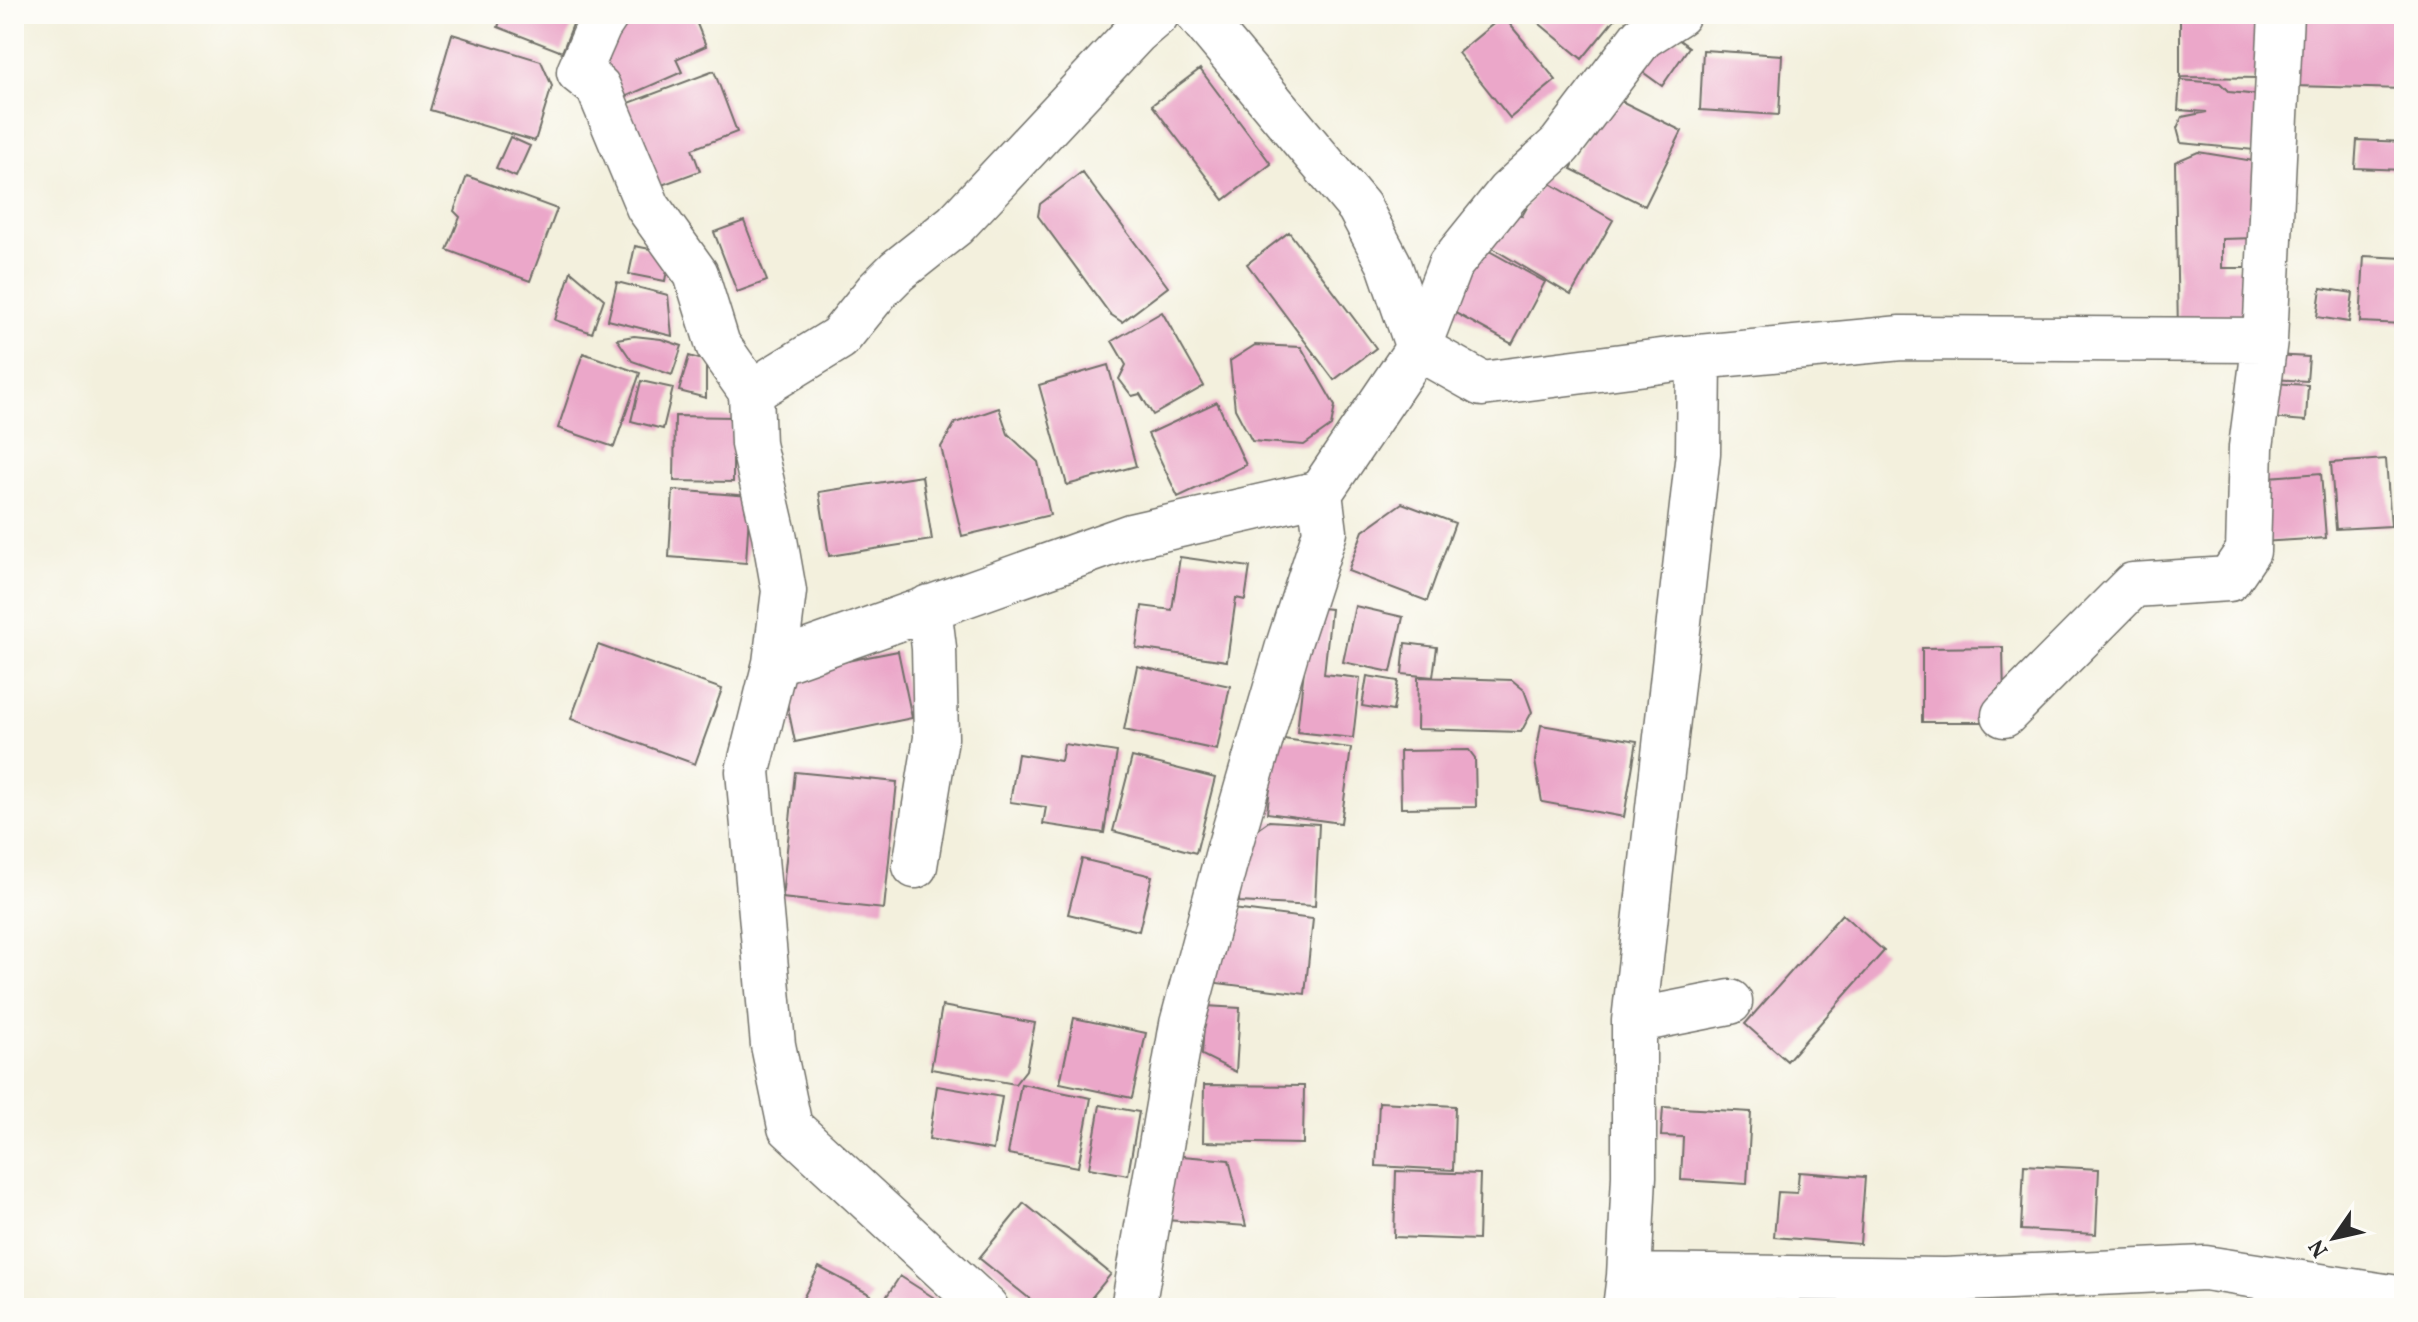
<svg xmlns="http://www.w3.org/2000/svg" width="2418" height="1322" font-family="Vollkorn,serif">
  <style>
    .building { fill: #eba7c9 }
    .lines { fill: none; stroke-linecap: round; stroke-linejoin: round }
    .minor-casing { stroke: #717069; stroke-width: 47 }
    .tertiary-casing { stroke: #717069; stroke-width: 47 }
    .minor { stroke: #fff; stroke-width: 44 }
    .tertiary { stroke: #fff; stroke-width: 44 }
  </style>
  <rect width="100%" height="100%" fill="#fdfcf7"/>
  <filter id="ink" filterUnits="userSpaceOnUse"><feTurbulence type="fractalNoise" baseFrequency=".0125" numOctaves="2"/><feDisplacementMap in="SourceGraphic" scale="16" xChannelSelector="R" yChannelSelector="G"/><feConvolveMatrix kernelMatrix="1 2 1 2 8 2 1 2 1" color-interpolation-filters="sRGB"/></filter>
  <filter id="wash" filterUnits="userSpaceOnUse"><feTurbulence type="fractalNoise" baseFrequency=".006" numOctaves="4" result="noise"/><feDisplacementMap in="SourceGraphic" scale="32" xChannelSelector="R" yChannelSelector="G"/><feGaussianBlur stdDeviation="1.8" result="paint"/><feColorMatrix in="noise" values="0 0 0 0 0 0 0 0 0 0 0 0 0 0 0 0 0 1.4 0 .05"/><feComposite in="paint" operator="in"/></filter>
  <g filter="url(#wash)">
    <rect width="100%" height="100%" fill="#f3f0dd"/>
    <g id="blocks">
      <path class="building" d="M503,14H577L562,52L498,27Z
        M655,14H693L706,46L676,59L682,72L618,100L593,40Z
        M1528,14H1619L1582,59Z
        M2180,14H2261V78L2180,77Z
        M2298,14H2404V89L2296,86Z
        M1503,16L1556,80L1510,118L1458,53Z
        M1661,27L1689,47L1662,86L1633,65Z
        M452,34L541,61L552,86L535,141L430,110Z
        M1703,50L1782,55L1779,115L1700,110Z
        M1200,69L1271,164L1224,200L1152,105Z
        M714,71L737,132L692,149L700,171L659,186L621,106Z
        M2180,80L2220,83L2229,92L2259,95L2254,150L2181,143L2177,128L2182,117L2207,112L2178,110Z
        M1607,94L1682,131L1645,206L1571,169Z
        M510,137L530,146L516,177L496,168Z
        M2357,140L2404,142V170L2355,168Z
        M2198,152L2254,161L2256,238L2222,239V268H2254L2255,332L2178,333L2175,162Z
        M1082,172L1168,287L1122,322L1110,314L1038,216L1040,204Z
        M467,176L557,209L530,281L447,250L460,217L454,211Z
        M1543,179L1613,220L1571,295L1487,245L1509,208L1522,216Z
        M744,221L767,281L737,292L714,232Z
        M1289,232L1376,348L1334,380L1247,264Z
        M635,246L670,253L665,281L629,274Z
        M1482,247L1545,282L1512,344L1448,309Z
        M2364,256L2404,258V324L2360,322Z
        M571,271L604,299L592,333L555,320Z
        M617,282L668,295L672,336L608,320Z
        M2321,288L2353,293L2349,322L2317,317Z
        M1162,312L1204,386L1153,415L1140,394L1132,396L1119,379L1126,365L1112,341Z
        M634,336L661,339L682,346L672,375L632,361L617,339Z
        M1255,345L1301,347L1335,406L1331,426L1304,445L1252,441L1235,409L1230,361Z
        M583,353L640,373L614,447L558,428Z
        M2273,355L2309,357L2307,381L2272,379Z
        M689,356L706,361V398L679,391Z
        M1108,365L1136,466L1067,485L1039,385Z
        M641,381L673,388L663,429L631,421Z
        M2272,383L2308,385L2306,421L2269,418Z
        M1217,402L1246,465L1178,497L1148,434Z
        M999,408L1008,434L1038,462L1050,515L962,536L941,447L955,423Z
        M675,416L733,417V482L674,481Z
        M2386,459L2391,526L2336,529L2331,463Z
        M2321,473L2326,538L2261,542L2256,478Z
        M922,476L932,540L829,556L819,492Z
        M673,490L750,496L746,563L669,557Z
        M1402,503L1455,523L1427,601L1348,571L1363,531Z
        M1180,557L1250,567L1245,600L1236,598L1227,661L1136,648L1142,606L1172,610Z
        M1355,606L1403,617L1391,672L1343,662Z
        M1311,607L1331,609L1324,674L1360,678L1353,738L1297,732Z
        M1405,643L1437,647L1433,677L1402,674Z
        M598,645L722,689L695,764L571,719Z
        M2003,647L2004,704H1985V722H1922V648Z
        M898,651L912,718L795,742L781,674Z
        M1137,666L1230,686L1217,750L1124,730Z
        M1367,676L1398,681L1393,711L1362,706Z
        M1418,677L1512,680L1524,690L1532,712L1521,732L1417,729Z
        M1541,725L1637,741L1624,817L1542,802L1535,761Z
        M1276,738L1351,748L1341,823L1267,813Z
        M1064,744L1117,752L1104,833L1043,824L1046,807L1010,802L1018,754L1061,761Z
        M1469,750L1475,758L1476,807L1401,808L1400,751Z
        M1132,757L1215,778L1196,853L1113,831Z
        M795,772L897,782L884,909L782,898Z
        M1269,821L1319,824L1315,906L1239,902L1242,840Z
        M1082,859L1152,876L1139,931L1068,914Z
        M1217,907L1313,919L1305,994L1209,982Z
        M1842,914L1884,951L1787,1061L1745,1024Z
        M942,1006L1035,1023L1026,1070L1015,1084L931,1069Z
        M1205,1006L1240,1008L1236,1072L1202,1055Z
        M1074,1018L1146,1033L1132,1098L1060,1083Z
        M1021,1084L1091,1098L1078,1167L1008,1154Z
        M1204,1085L1304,1086L1303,1144L1203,1142Z
        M937,1086L1002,1097L993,1150L929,1139Z
        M1379,1102L1455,1106L1453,1170L1376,1166Z
        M1100,1105L1139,1112L1128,1175L1089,1168Z
        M1663,1107L1751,1112L1747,1184L1681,1180L1683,1137L1661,1136Z
        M1170,1155L1229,1160L1246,1226L1166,1220Z
        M2024,1165L2099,1169L2096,1234L2021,1230Z
        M1396,1171L1480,1174L1478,1240L1394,1237Z
        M1799,1172L1865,1177L1860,1244L1774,1237L1778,1192L1797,1193Z
        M1024,1203L1111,1274L1083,1308H1041L979,1258Z
        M819,1267L871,1295L864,1308H798Z
        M900,1276L947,1306L946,1308H879Z"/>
    </g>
  </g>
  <g filter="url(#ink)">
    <use href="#blocks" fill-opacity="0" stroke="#717069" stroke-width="2"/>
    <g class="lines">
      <g class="minor-casing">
        <path id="minor" d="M607,14L599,26L579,72L598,87L648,207L696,274L718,345L751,392L753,444L774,534L784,591L775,663L748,771L773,1045L790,1127L986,1308
          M1198,14L1359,207L1389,264L1418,348L1482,384L1677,359L1901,338L2265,340L2251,447L2248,551L2229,579L2133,585L2004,715
          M2265,340L2281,14
          M751,392L839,338L877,291L897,271L955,225L1136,32L1157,14
          M775,663L1131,536L1320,493
          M915,866L936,738L934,648L929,607
          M1634,1021L1730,1002
          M1629,1276L1945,1280L2205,1268L2404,1299
          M1625,1308L1629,1276L1634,1176V1021L1698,453L1699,357"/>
      </g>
      <g class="tertiary-casing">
        <path id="tertiary" d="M1133,1308L1182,1024L1228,852L1288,646L1325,532L1320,493L1418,348L1450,265L1508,193L1560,145L1642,37L1678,14"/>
      </g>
      <use href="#minor" class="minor"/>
      <use href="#tertiary" class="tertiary"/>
    </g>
  </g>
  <rect width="2418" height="1322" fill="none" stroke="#fdfcf7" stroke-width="48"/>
  <g transform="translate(2334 1238) rotate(236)" stroke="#fdfcf7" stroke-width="6" paint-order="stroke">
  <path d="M0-6L14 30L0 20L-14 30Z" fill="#2b2b2b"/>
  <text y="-12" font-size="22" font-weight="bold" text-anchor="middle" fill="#2b2b2b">N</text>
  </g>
</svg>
